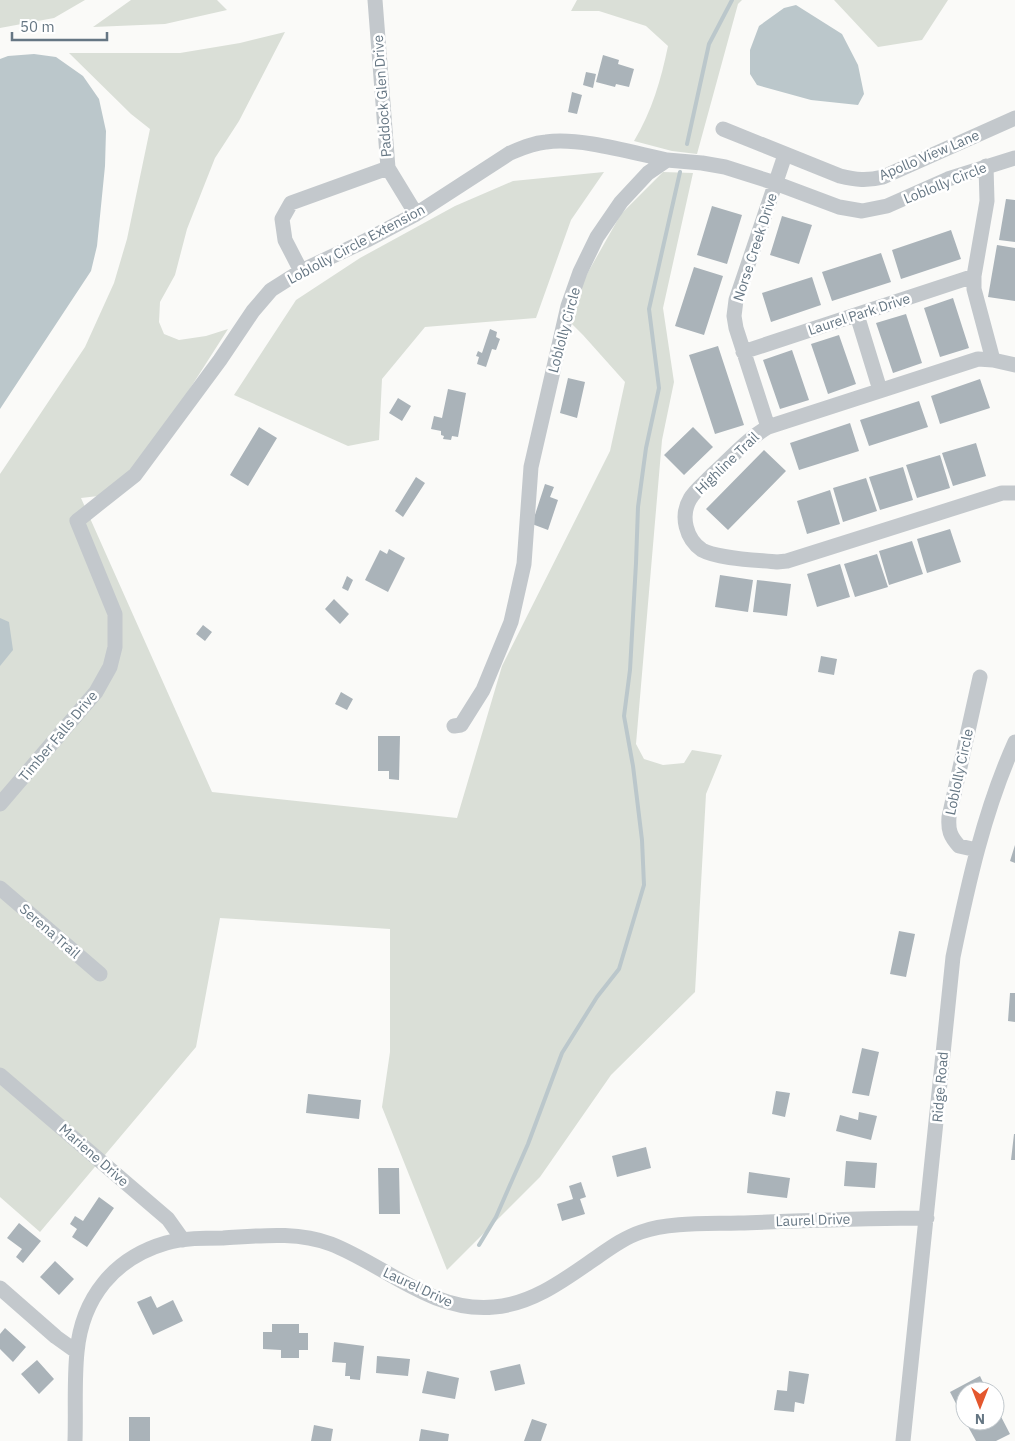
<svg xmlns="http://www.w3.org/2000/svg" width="1015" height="1441" font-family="'IBM Plex Sans',sans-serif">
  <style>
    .green { fill: #dadfd7 }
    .water { fill: #bbc7cb }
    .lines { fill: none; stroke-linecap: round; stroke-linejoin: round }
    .stream { stroke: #bbc7cb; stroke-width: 4 }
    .building { fill: #aab3b9 }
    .minor { stroke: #c3c8cc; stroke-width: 15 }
    .labels { text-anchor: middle; stroke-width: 5; stroke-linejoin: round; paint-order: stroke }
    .street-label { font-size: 14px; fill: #657683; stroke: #fff }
  </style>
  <rect width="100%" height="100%" fill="#fafaf8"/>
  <path class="green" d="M0,0H85L54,18L0,28Z
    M131,0H217L227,10L165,24L93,27Z
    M577,0H742L738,4L697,154L672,151L634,141C652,111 661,80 668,46L646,26L599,11H571Z
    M834,0H948L922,40L878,47Z
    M285,32L239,121L215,158L187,229L175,275L160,302L159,322L164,334L179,340L206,336L228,329L145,459L107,495L81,498L212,792L457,818L502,666L610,451L625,382L583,335L569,321L583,281L621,214L663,172L693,173L663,308L674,382L662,440L636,744L644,759L663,765L684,763L692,750L722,755L706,794L695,992L611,1075L540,1177L447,1270L382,1107L390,1052V929L220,918L196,1047L40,1232L0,1197V474L85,347L114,283L127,239L150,129L131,114L69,53H180L240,43Z
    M604,172L571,220L536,318L425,327L382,379L379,440L348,446L234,395L296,300L360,258L455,206L513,181Z"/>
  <path class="water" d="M796,5L842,34L858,65L864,94L858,105L811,100L757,85L750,74V50L759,26L784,8Z
    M34,54L56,57L83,76L99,99L106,131L105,166L97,246L91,271L0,409V59L8,56Z
    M0,618L9,622L13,650L0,666Z"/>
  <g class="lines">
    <path class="stream" d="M687,144L709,44L732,0
      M479,1245L496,1217L528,1144L562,1053L597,997L619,969L644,885L642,840L633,766L624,716L630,670L636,563L638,507L646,448L659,388L649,309L680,172"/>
  </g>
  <path class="building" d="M603,55L619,60L618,64L634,69L629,87L616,84L615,87L596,82Z
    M586,72L596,74L593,88L583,85Z
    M572,92L582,95L577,114L568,112Z
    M1006,199L1015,200V242L999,240Z
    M712,206L742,215L727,264L697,255Z
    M782,216L812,225L799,264L770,255Z
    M951,230L961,259L901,279L892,250Z
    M997,245L1015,248V301L988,297Z
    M881,253L891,282L832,301L822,272Z
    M694,267L723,276L704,335L675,326Z
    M812,277L821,305L771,322L762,293Z
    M953,298L969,348L940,357L924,308Z
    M906,314L922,363L893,373L876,323Z
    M490,329L497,332L496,337L500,339L496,350L492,349L486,367L477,364L479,357L476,356L478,351L482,353Z
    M839,335L856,384L828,394L811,344Z
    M718,346L744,425L715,434L689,355Z
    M792,350L809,400L780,409L763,360Z
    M568,378L585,382L577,418L560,413Z
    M980,379L990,408L940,424L931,396Z
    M448,389L466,393L458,437L452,436L451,440L443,439L444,436L441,435V431L431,429L434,416L442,418Z
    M398,398L411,406L402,421L389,413Z
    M919,401L928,427L869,446L860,420Z
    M850,423L859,451L799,470L790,443Z
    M259,427L277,438L248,486L230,475Z
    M693,427L713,447L684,475L664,455Z
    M976,443L986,476L953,486L942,453Z
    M764,450L786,471L728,530L706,509Z
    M940,455L950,488L917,498L906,465Z
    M903,467L913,500L880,510L869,477Z
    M416,477L425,483L403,517L395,511Z
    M866,478L877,511L843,522L833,488Z
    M545,484L554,487L550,497L558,500L548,530L532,524Z
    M830,490L840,524L807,534L797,501Z
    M950,529L961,562L927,573L917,539Z
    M912,541L923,574L889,585L879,551Z
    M389,549L405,558L388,592L365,580L380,550L387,554Z
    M877,554L888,587L855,597L844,564Z
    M840,564L850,597L817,607L807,574Z
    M720,575L753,580L748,612L715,607Z
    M347,576L353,580L348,591L342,588Z
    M757,580L791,584L787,616L753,612Z
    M334,599L349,614L340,624L325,609Z
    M203,625L212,632L205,641L196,634Z
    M821,656L837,659L834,675L818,672Z
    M341,692L353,699L347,710L335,704Z
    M378,736H400L399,780L389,779V771H378Z
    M1015,845V863L1010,861Z
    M899,931L915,934L906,977L890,974Z
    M1010,993H1015V1022L1008,1021Z
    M862,1048L879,1052L869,1096L852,1093Z
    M776,1091L790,1093L785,1117L772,1114Z
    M308,1094L361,1100L359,1119L306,1113Z
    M859,1112L877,1116L871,1140L836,1131L840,1115L858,1120Z
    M1014,1134H1015V1160H1011Z
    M646,1147L651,1168L617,1177L612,1156Z
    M846,1161L877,1163L875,1188L844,1186Z
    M378,1168H399L400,1214H379Z
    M749,1172L790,1178L787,1198L747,1193Z
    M581,1182L586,1197L580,1199L585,1214L562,1221L557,1204L573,1199L569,1186Z
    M99,1197L114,1208L87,1247L72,1237L77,1229L70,1224L75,1216L83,1221Z
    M19,1223L41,1241L23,1263L16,1257L22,1249L7,1238Z
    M55,1261L74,1279L59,1295L40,1277Z
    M151,1296L157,1308L173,1300L183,1321L153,1335L137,1302Z
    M272,1324H299V1333H308V1350H299V1358H281V1350L263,1349V1332H272Z
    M5,1328L26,1347L13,1362L0,1349V1334Z
    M334,1342L364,1346L360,1380L350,1379V1376H345L346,1363L332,1362Z
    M377,1356L410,1359L408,1376L376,1373Z
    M37,1360L54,1379L39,1394L21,1374Z
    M520,1364L525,1384L495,1391L490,1371Z
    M427,1371L459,1378L455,1399L422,1393Z
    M789,1371L809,1374L804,1404L795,1402L794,1412L774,1410L777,1390L787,1391Z
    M980,1376L987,1391H965V1421L950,1392Z
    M995,1405L1010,1434L996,1441H976L965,1421H995Z
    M129,1417H150V1441H129Z
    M532,1419L547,1424L541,1441H524Z
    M314,1425L333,1429L331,1441H311Z
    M421,1429L449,1434L448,1441H419Z"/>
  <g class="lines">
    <path class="minor" d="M375,0L388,168L416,214
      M723,129L840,176C856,180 867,181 883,177L1015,118
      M986,166L987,201L974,276V289L993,360
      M301,271L285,240L282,219L291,203L388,168
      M857,315L880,390
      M743,352L974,276
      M1015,365L993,360L978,359L768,427C747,439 731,458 713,474C706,482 695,490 690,499C680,516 686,539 702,550C718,559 758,560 777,562L787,561L1002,493H1015
      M768,427L736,328L734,316L736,300L785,155
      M454,726L461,725L483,690L511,622L524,564L531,467L568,306L580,272L597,237L621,202L648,173L667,160L702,163L725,167L775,183L839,207L862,211L887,206L948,179L1015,158
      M0,804L96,692L110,667L115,647V614L77,521L135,475L220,360L253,311L271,290L301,271L367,240L416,214L510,153C522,148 533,143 546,142C580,137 633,153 667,160
      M977,850L959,846C950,836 948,830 949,817L980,677
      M0,888L100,974
      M0,1075L168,1219L183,1240
      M0,1288L56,1337L77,1352
      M75,1441C76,1412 74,1381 77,1352C82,1298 114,1258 166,1243C184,1238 204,1238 223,1238C259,1236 296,1231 331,1244C385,1265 432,1313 494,1307C534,1304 568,1277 600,1255C613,1246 626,1237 641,1232C670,1222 708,1224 739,1223C802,1221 864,1218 927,1218
      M903,1441L953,957C968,884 984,811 1015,742"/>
  </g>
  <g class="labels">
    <g class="street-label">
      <text transform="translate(382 96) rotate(-94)" y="5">Paddock Glen Drive</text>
      <text transform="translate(929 155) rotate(-23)" y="5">Apollo View Lane</text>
      <text transform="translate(945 183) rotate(-22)" y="5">Loblolly Circle</text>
      <text transform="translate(356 244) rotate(-28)" y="5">Loblolly Circle Extension</text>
      <text transform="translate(755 247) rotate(-72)" y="5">Norse Creek Drive</text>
      <text transform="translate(859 314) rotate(-18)" y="5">Laurel Park Drive</text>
      <text transform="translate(564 330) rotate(-75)" y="5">Loblolly Circle</text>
      <text transform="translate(727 463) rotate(-44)" y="5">Highline Trail</text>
      <text transform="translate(58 736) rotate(-50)" y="5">Timber Falls Drive</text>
      <text transform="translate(959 772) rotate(-78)" y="5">Loblolly Circle</text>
      <text transform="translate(50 931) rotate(41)" y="5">Serena Trail</text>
      <text transform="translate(940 1087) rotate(-85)" y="5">Ridge Road</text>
      <text transform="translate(94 1155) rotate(41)" y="5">Mariene Drive</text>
      <text transform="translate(813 1220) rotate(-2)" y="5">Laurel Drive</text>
      <text transform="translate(418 1287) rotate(25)" y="5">Laurel Drive</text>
    </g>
  </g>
  <g transform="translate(980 1406) rotate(180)"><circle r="24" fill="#ffffff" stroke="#c1c8cd"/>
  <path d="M0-4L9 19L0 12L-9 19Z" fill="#e4572e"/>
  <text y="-8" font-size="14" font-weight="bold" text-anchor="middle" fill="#657683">N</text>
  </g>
  <path d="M12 32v8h95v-8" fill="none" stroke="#657683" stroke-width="2.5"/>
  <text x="20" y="32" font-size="15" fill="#657683" stroke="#ffffff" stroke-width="4" paint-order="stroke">50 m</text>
</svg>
